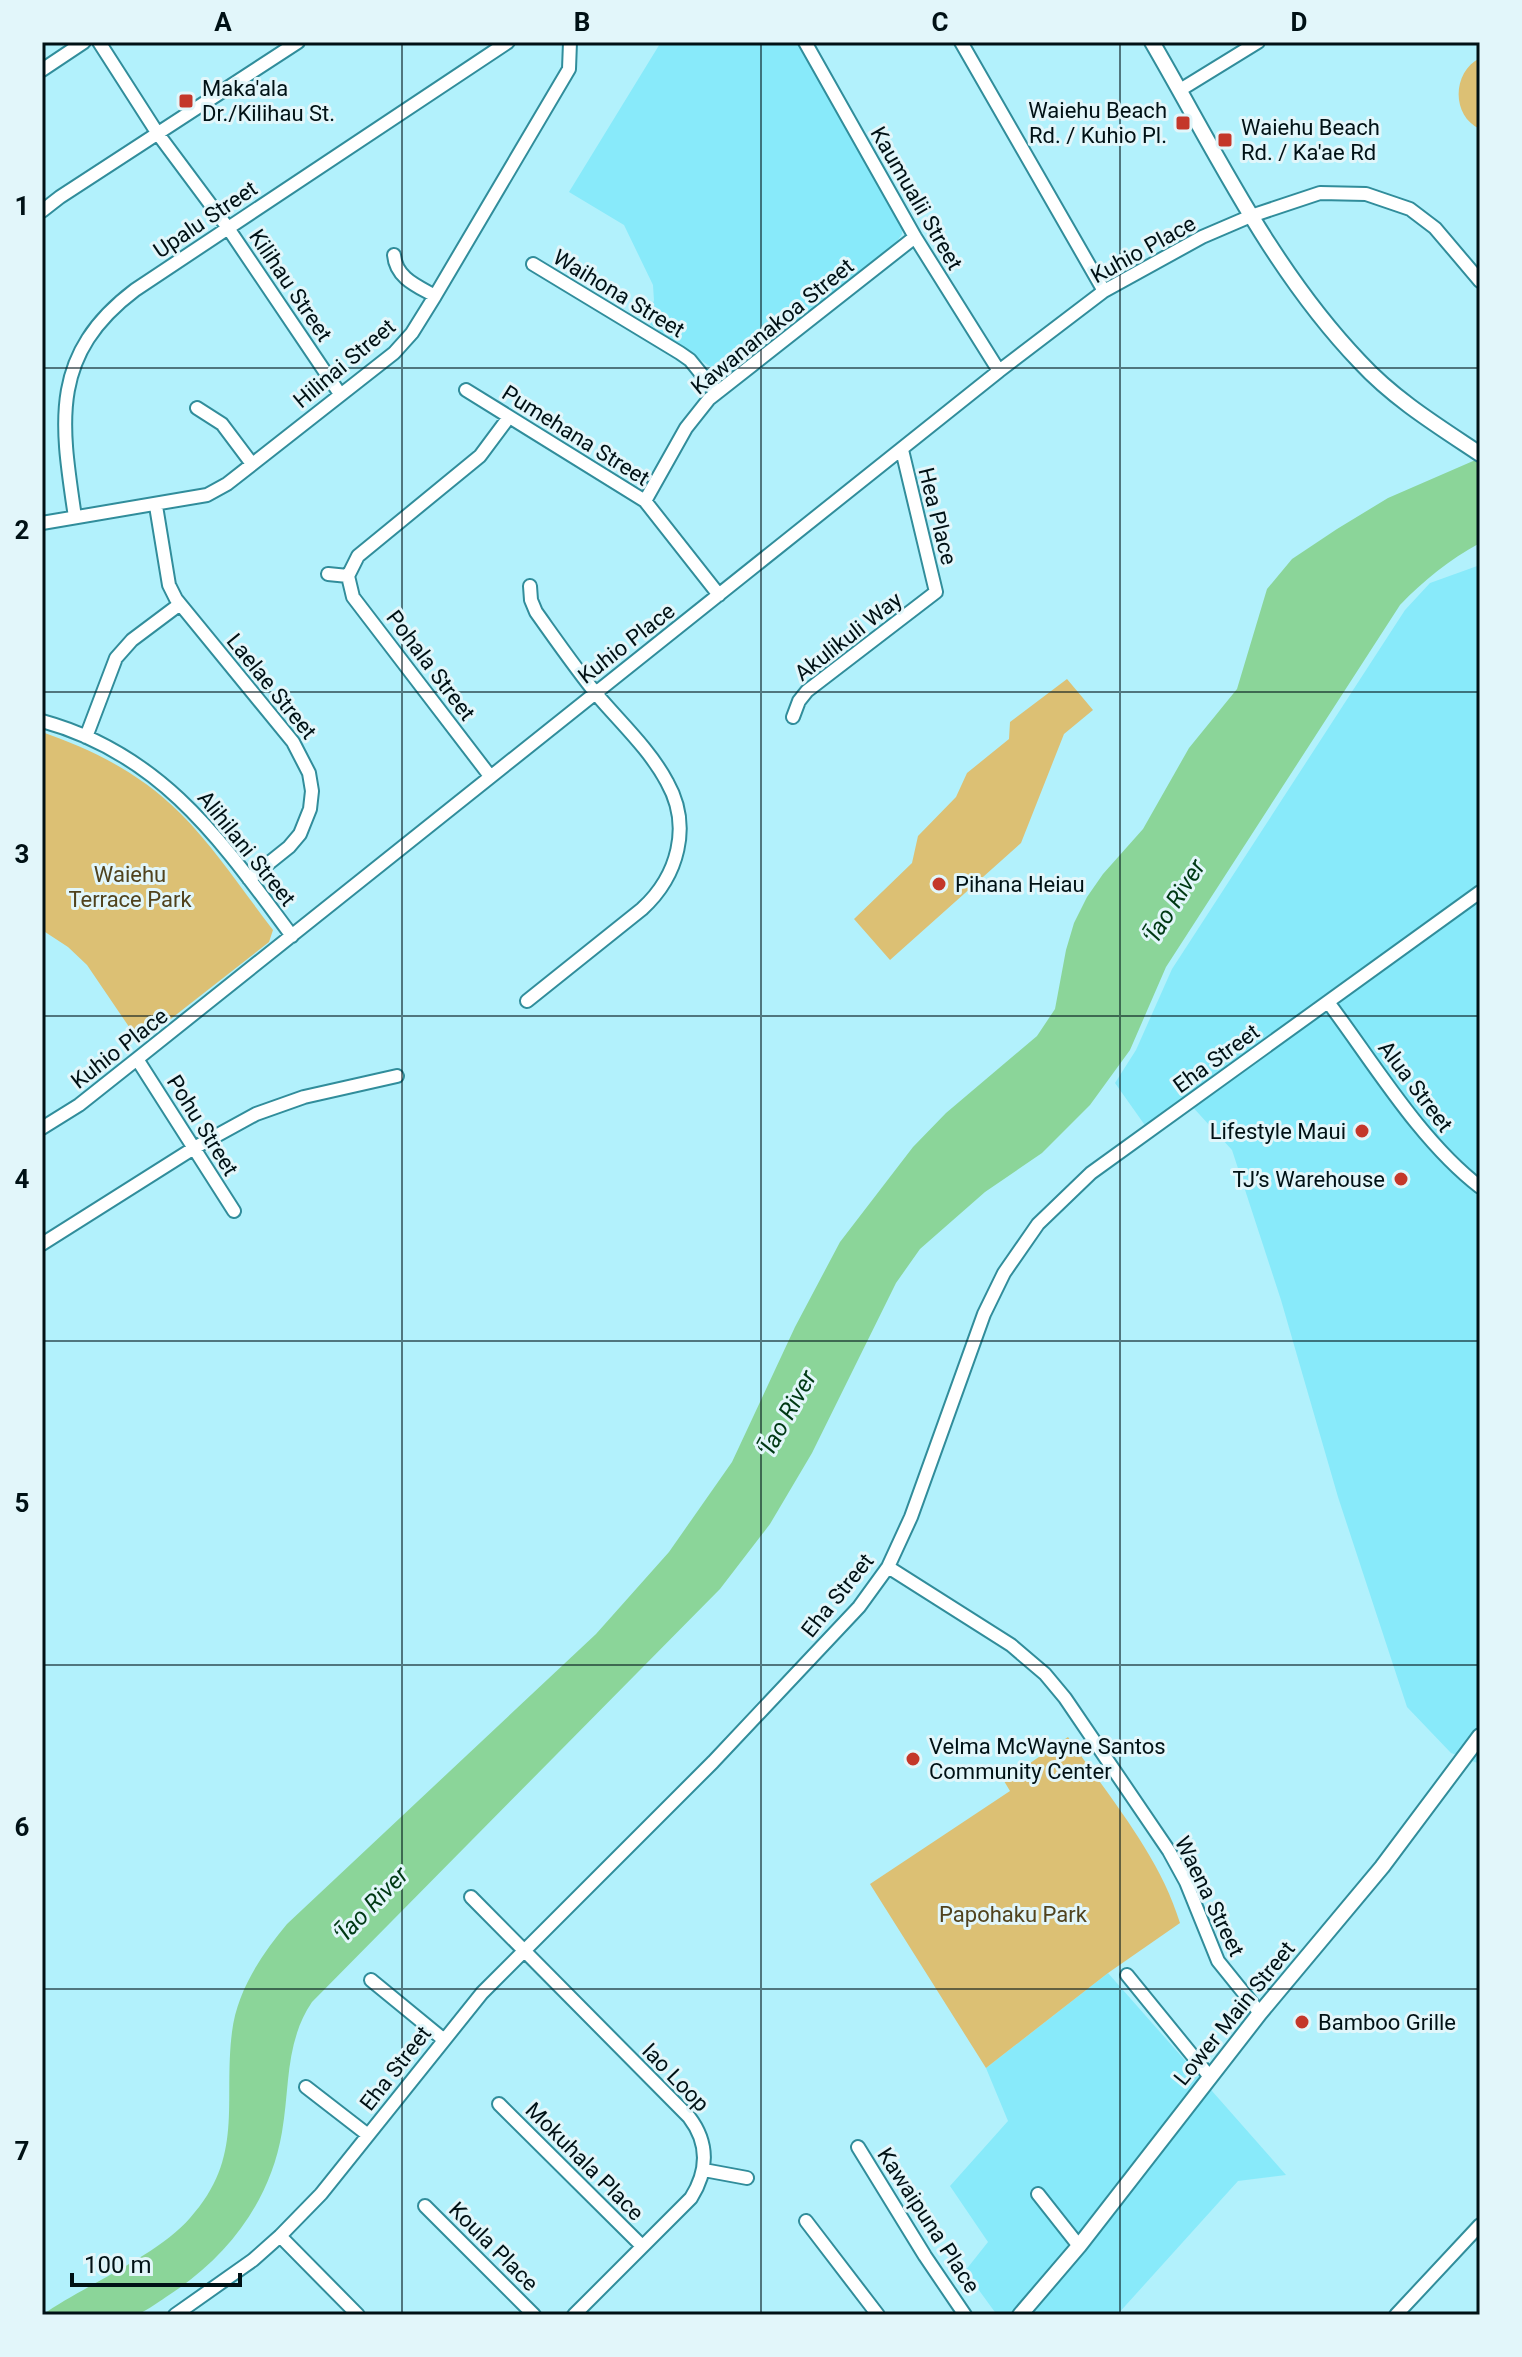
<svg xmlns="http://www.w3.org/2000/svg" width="1522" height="2357" font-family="Roboto,sans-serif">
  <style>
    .built { fill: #88eafa }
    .green { fill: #dcc074 }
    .water { fill: #8bd599 }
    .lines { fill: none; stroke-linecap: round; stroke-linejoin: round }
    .minor-casing { stroke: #318d9b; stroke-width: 16 }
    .tertiary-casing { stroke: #318d9b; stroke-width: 18 }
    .minor { stroke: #fff; stroke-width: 12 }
    .tertiary { stroke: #fff; stroke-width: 14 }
    .grid { fill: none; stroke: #001115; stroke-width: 2; stroke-opacity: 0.55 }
    .poi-dot { fill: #c4372a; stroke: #e2f6fa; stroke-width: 3 }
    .labels { text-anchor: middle; stroke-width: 6; stroke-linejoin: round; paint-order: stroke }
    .poi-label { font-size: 22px; fill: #001115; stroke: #e2f6fa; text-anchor: start }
    .street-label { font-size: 22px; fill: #001115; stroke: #e2f6fa }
    .park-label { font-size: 22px; fill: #50421d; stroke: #e2f6fa }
    .water-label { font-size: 24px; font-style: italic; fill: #003914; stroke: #e2f6fa }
    .neatline { fill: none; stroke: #001115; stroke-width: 3 }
    .grid-label { font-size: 26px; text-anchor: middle; font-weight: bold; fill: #001115 }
  </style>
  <rect width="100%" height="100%" fill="#b2f1fc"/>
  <path class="built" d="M661,42H799L902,223V234L896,243L731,373L721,374L712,368L642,319L654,301L653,285L624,225L569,192Z
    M1480,565V1764L1451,1753L1407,1707L1338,1497L1281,1300L1232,1150L1189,1103L1149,1131L1115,1083L1136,1050L1172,969L1405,610L1430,583Z
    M1108,1973L1286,2175L1238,2181L1117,2315H997L965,2271L988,2242L950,2186L1008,2121L986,2068Z"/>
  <path class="green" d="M1480,58V129C1451,116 1452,72 1480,58Z
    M1067,679L1093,710L1064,734L1021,843L890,960L854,919L912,863L918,836L956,797L967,773L1009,739L1010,722Z
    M42,732C94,750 141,774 180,813C215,848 243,891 273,930L269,942L140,1043L87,965L68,947L42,930Z
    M1068,1737C1108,1796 1159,1854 1180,1923L1108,1973L986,2068L870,1884L1010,1791L1004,1781Z"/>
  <path class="water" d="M1480,458V543C1449,560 1424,580 1400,605L1166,967L1130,1050L1090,1105L1042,1153L985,1192L920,1249L896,1283L812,1453L770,1524L720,1589L312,2002C285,2042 290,2086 282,2132C270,2203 226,2259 166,2297C157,2303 144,2313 134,2315C108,2319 69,2315 42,2315C85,2285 157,2256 190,2218C245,2157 223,2103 232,2032C237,1991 261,1955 287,1924L596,1634L669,1552L732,1462L795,1327L840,1242L913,1147L946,1113L1037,1036L1055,1009L1066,950L1074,923L1087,897L1103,874L1143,829L1189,748L1237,689L1267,589L1292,559L1337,529L1388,498Z"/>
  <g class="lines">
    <g class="minor-casing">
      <path id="minor" d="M99,42L158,134L228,228L340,394
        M805,42L915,237L999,371
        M961,42L1104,291
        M42,70L84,42
        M1180,90L1258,42
        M42,211L60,197L298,42
        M394,255C396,278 417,286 435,296
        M533,264L680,353L690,360L716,392
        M466,390L645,501L719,595
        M197,408L222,424L252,464
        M645,501L686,428L709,399L915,237
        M156,506L169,585L176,599L293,742L309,773L312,791L310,809L300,834L289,847L249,879
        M75,517C61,423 49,355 135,290L508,42
        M42,523L207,495L227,484L394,353L412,333L435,296L569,69L570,42
        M328,574L348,576
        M793,717L799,701L807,691L936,592L902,450
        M42,721C163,754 222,842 292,936
        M86,737L116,658L132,640L180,604
        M490,776L353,597L348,576L358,556L480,456L509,417
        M527,1001L642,909C678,876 692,826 667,782C650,750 621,723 598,696C576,669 556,640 536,612L531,600L530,586
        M1328,1002C1373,1062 1420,1141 1480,1187
        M137,1059L234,1211
        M42,1128L79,1105L137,1059L999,371L1104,291L1202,237L1251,216L1320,193L1366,194L1410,209L1435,228L1480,281
        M42,1244L194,1148L256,1114L304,1097L397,1076
        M888,1567L1011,1645L1045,1674L1065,1698L1169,1851L1186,1882L1218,1961L1260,2013
        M471,1897L689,2117C709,2143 708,2171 691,2198L574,2315
        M1127,1975L1210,2077
        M371,1980L443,2039
        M306,2087L368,2135
        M499,2104L642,2246
        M858,2147L925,2256L965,2315
        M704,2170L747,2178
        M1038,2194L1079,2246
        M425,2206L534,2315
        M806,2221L878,2315
        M280,2236L358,2315
        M175,2315L253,2260L280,2236L321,2194L482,1993L713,1762L859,1607L888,1567L911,1517L984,1314L1004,1273L1038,1224L1091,1173L1480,892
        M1396,2315L1480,2225"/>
    </g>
    <g class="tertiary-casing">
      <path id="tertiary" d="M1152,42C1216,152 1271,269 1360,362C1394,399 1438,426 1480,454
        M1020,2315L1079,2246L1260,2013L1382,1867L1480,1736"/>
    </g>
    <use href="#minor" class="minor"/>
    <use href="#tertiary" class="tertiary"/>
  </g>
  <path class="grid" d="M402,42V2315M761,42V2315M1120,42V2315M42,368H1480M42,692H1480M42,1016H1480M42,1341H1480M42,1665H1480M42,1989H1480"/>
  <g class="poi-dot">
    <rect x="178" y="93" width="16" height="16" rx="4"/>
    <rect x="1175" y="115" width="16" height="16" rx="4"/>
    <rect x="1217" y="132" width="16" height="16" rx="4"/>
    <circle cx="939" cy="884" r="8"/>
    <circle cx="1362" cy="1131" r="8"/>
    <circle cx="1401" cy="1179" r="8"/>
    <circle cx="913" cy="1759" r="8"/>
    <circle cx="1302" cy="2022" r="8"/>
  </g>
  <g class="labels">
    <g class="poi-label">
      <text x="202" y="96">Maka'ala<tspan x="202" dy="25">Dr./Kilihau St.</tspan></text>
      <text x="1167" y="118" text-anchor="end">Waiehu Beach<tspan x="1167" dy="25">Rd. / Kuhio Pl.</tspan></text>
      <text x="1241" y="135">Waiehu Beach<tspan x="1241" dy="25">Rd. / Ka'ae Rd</tspan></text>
      <text x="955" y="892">Pihana Heiau</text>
      <text x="1346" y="1139" text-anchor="end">Lifestyle Maui</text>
      <text x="1385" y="1187" text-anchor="end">TJ’s Warehouse</text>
      <text x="929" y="1754">Velma McWayne Santos<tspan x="929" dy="25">Community Center</tspan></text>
      <text x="1318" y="2030">Bamboo Grille</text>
    </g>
    <g class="street-label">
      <text transform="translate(917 198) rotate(60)" y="8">Kaumualii Street</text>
      <text transform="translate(205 219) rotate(-34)" y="8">Upalu Street</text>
      <text transform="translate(1143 249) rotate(-29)" y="8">Kuhio Place</text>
      <text transform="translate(291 285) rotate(56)" y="8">Kilihau Street</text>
      <text transform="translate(619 293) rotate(31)" y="8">Waihona Street</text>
      <text transform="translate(772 326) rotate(-39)" y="8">Kawananakoa Street</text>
      <text transform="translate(344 363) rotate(-40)" y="8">Hilinai Street</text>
      <text transform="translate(576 435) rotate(32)" y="8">Pumehana Street</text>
      <text transform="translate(938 516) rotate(76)" y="8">Hea Place</text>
      <text transform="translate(848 636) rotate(-38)" y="8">Akulikuli Way</text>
      <text transform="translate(626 643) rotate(-38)" y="8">Kuhio Place</text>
      <text transform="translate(431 665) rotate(53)" y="8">Pohala Street</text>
      <text transform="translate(272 686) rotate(51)" y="8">Laelae Street</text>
      <text transform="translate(247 848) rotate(51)" y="8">Alihilani Street</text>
      <text transform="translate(119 1048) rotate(-38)" y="8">Kuhio Place</text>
      <text transform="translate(1216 1058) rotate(-36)" y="8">Eha Street</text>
      <text transform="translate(1416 1086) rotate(53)" y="8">Alua Street</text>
      <text transform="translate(203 1125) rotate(58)" y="8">Pohu Street</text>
      <text transform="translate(837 1595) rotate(-51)" y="8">Eha Street</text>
      <text transform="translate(1210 1896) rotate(64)" y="8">Waena Street</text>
      <text transform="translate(1234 2013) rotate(-51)" y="8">Lower Main Street</text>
      <text transform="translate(395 2068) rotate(-52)" y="8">Eha Street</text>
      <text transform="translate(676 2077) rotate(46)" y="8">Iao Loop</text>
      <text transform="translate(585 2161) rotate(45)" y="8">Mokuhala Place</text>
      <text transform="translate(929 2220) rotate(57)" y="8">Kawaipuna Place</text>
      <text transform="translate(494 2246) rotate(45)" y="8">Koula Place</text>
    </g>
    <g class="park-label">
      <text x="130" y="882">Waiehu<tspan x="130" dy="25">Terrace Park</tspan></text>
      <text x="1013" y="1922">Papohaku Park</text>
    </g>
    <g class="water-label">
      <text transform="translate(1174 902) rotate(-58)" y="8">ʻĪao River</text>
      <text transform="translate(787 1414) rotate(-61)" y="8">ʻĪao River</text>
      <text transform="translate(371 1905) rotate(-46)" y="8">ʻĪao River</text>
    </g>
  </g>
  <rect width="1522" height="2357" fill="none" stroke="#e2f6fa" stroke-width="88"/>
  <path d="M72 2273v12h168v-12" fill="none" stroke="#001115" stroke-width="4"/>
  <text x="84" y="2273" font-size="24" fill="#001115" stroke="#e2f6fa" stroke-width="6" paint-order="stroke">100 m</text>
  <rect x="44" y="44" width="1434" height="2269" class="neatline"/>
  <g class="grid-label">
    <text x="223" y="31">A</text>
    <text x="582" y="31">B</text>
    <text x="940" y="31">C</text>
    <text x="1299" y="31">D</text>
    <text x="22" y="215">1</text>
    <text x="22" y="539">2</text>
    <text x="22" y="863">3</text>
    <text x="22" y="1188">4</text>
    <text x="22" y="1512">5</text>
    <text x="22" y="1836">6</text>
    <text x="22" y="2160">7</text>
  </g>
</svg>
